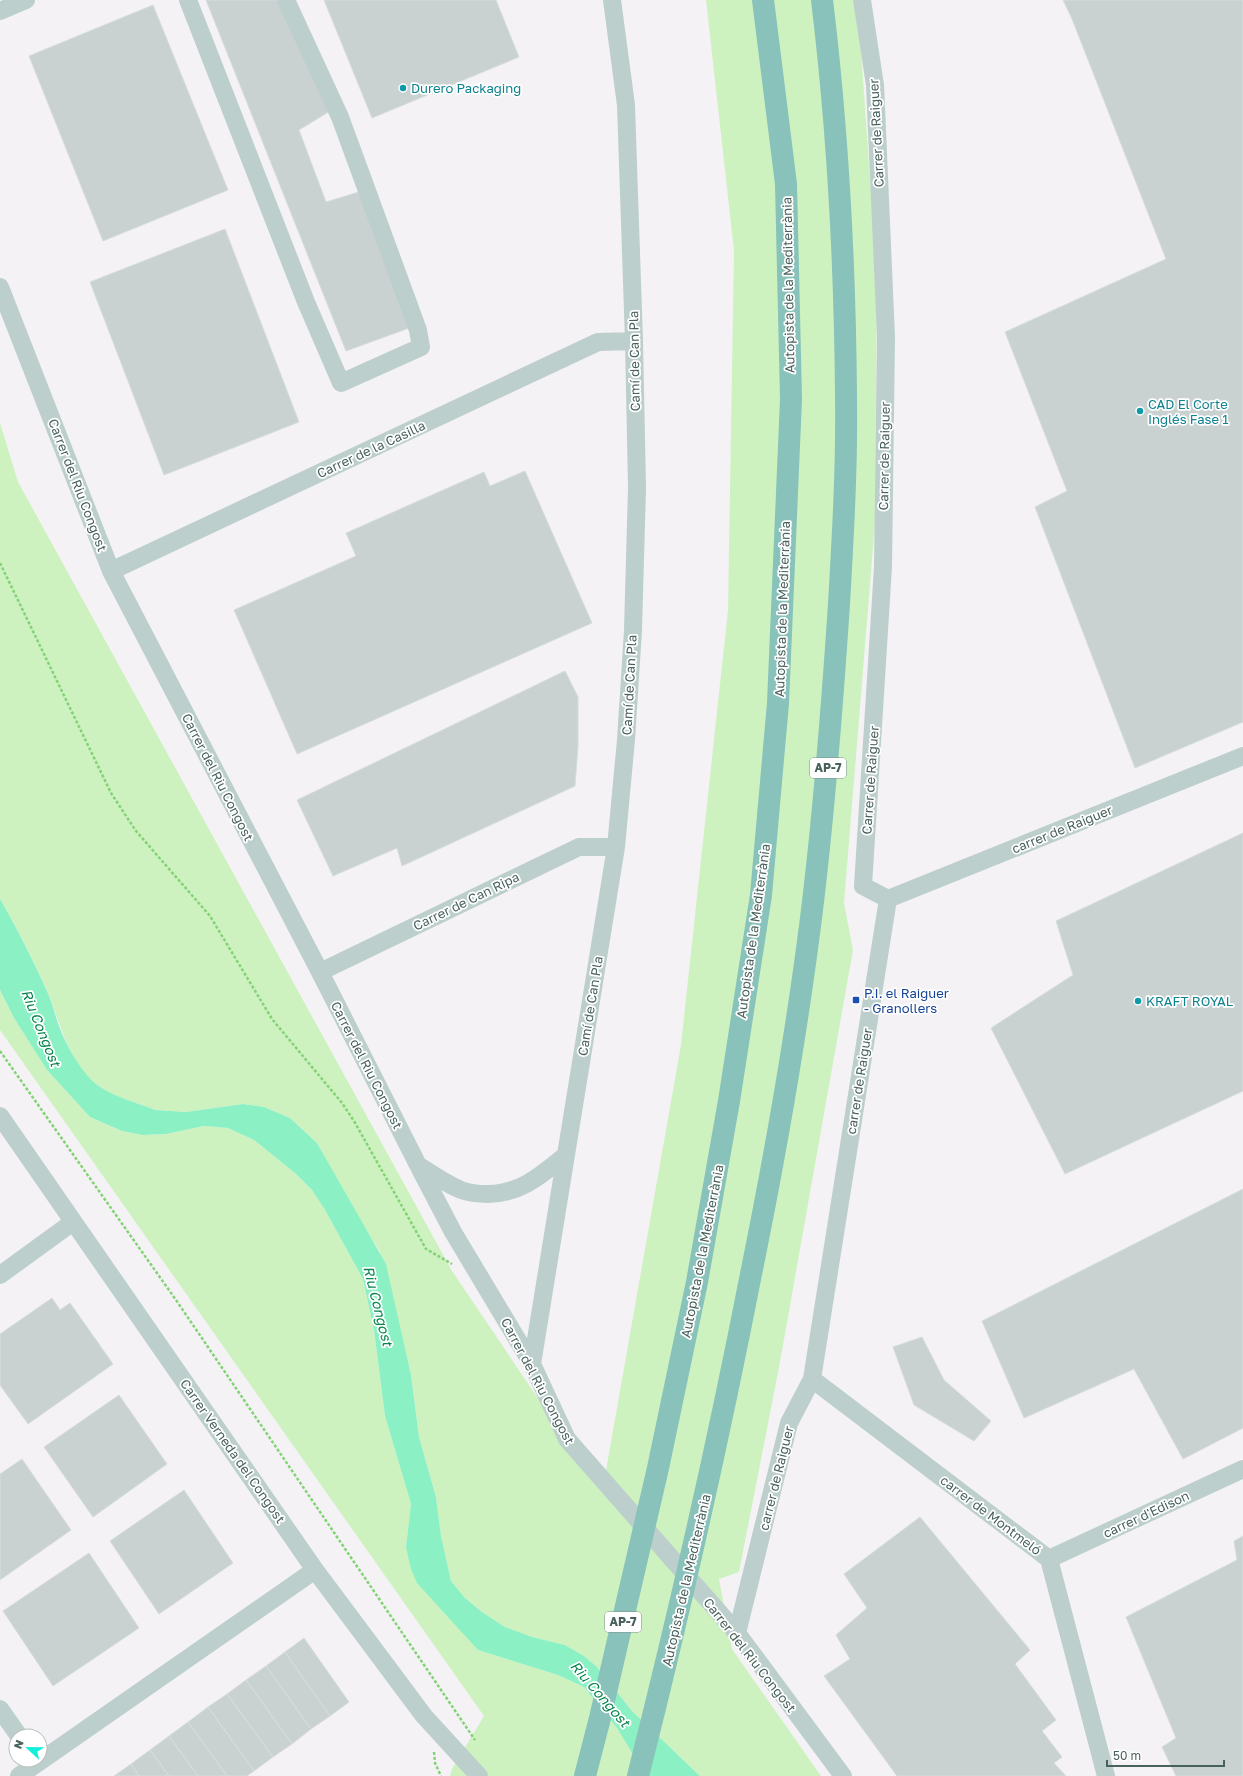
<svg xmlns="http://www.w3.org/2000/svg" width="1243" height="1776" font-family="'Golos Text',sans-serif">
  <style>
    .green { fill: #cdf2c0 }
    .water { fill: #8bf1c4 }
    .building { fill: #c9d1d1; stroke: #d6ddde }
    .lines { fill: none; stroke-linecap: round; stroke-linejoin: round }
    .path { stroke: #83d376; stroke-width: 2.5; stroke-dasharray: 3 2; stroke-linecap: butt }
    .minor { stroke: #bccfcc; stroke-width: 18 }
    .highway { stroke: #88c2ba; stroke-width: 22 }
    .culture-dot { fill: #0f9aa8; stroke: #fff; stroke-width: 1.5 }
    .transit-dot { fill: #1a4fb4; stroke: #fff; stroke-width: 1.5 }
    .labels { text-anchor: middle; stroke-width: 3.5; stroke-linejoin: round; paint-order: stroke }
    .shield { fill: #fff; stroke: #7f908d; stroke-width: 1 }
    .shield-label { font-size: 12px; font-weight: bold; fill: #48615c }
    .culture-label { font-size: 13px; fill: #0d838f; stroke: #fff; text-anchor: start }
    .street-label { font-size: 13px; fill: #48615c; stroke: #fff }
    .transit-label { font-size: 13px; fill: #164399; stroke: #fff; text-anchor: start }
    .water-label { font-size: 14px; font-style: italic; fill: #09864e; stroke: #fff }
  </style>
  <rect width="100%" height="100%" fill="#f4f2f4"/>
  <path class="green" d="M706,0H854L861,50L877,280L875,523L844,903L853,950L780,1362L739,1572L719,1579L732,1649L821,1776H700L632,1711L596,1666L584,1656L565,1645L532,1637L505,1627L482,1612L465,1598L451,1581L441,1536L436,1497L419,1437L411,1375L387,1273L379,1250L358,1217L317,1143L290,1118L264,1107L243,1104L186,1112L155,1110C136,1102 113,1097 96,1084C67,1061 60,1020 46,988C32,957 17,928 0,899V423L18,482L452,1271L602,1493L681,1045L728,610L734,251Z
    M0,990L14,1018L47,1070L90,1117L122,1131L143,1135L166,1134L204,1126L228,1128L254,1140L295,1173L312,1190L325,1210L363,1279L374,1330L385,1416L411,1504L406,1547L478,1650L558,1675L584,1687L617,1728L646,1776H450L452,1769L484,1716L0,1030Z"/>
  <path class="water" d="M0,899C18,930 32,958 47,991C51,1000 54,1010 57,1020C63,1040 80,1071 96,1084C113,1097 136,1102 155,1110L186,1112L243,1104L264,1107L290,1118L317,1143L386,1264L411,1375L419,1437L436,1497L441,1536L451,1581L465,1598L482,1612L505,1627L532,1637L565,1645L584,1656L596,1666L632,1711L700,1776H646L617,1728L584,1687L558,1675L478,1650L417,1583L411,1569L406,1547L411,1504L385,1416L374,1330L363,1279L325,1210L312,1190L295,1173L254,1140L228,1128L204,1126L166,1134L143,1135L122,1131L90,1117L47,1070L14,1018L0,990Z"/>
  <path class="building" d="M206,0H285L335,108L299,130L326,202L362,191L412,327L346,351Z
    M324,0H496L519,57L372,118Z
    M1063,0H1243V722L1135,768L1035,507L1067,491L1005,332L1166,259L1072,19Z
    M153,5L228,190L103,241L29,56Z
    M225,229L299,422L164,475L90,282Z
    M525,471L592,623L297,754L234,610L356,556L346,533L484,472L490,486Z
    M565,671L578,697V747L575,786L402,866L397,848L333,876L297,800Z
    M1243,833V1091L1065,1174L991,1028L1073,975L1056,921Z
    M1243,1189V1428L1183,1459L1134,1369L1024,1418L982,1321Z
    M52,1298L60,1310L70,1303L113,1364L28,1424L0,1385V1334Z
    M922,1337L944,1380L991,1421L974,1441L914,1405L893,1347Z
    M119,1395L167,1464L93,1517L44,1447Z
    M22,1459L71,1530L0,1580V1474Z
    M184,1490L233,1563L159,1614L110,1541Z
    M920,1517L1030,1650L1015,1664L1056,1720L1042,1731L1062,1757L1054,1763L1066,1776H897L824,1676L850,1659L836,1635L867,1608L844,1574Z
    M1243,1536V1776H1176L1162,1747L1176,1738L1126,1617L1237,1560L1234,1541Z
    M89,1553L139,1628L53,1686L3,1611Z
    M304,1638L349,1702L330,1716L285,1652Z
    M285,1652L330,1716L311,1729L266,1666Z
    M266,1666L311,1729L292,1744L246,1680Z
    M246,1680L292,1744L273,1757L227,1694Z
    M227,1694L273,1757L254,1771L208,1707Z
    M208,1707L254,1771L247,1776H227L188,1722Z
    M188,1722L227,1776H198L169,1736Z
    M169,1736L198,1776H169L150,1750Z
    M150,1750L169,1776H139L131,1764Z
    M131,1764L139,1776H114Z"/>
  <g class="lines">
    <path class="path" d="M0,563L111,793L136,831L210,916L272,1019L342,1103L354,1121L426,1249L452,1264
      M0,1051L176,1300L475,1740
      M434,1752L435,1763L441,1776"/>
    <path class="minor" d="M188,0L306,302L341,383L421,347L418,330L340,117L286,0
      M862,0L875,85L886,337L883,567L863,886L888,899
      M0,11L26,0
      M0,287L111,571L320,972L418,1165L453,1232L532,1364L567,1439L737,1633L843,1776
      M111,571L598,342L634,341
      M320,972L579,847H616
      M0,1116L315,1570L424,1716L479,1776
      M418,1165C432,1174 446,1184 461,1190C469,1193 479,1194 488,1194C521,1194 542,1174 566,1155
      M0,1275L73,1222
      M532,1364L616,847L626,740L633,630L637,488L634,341L626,105L612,0
      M812,1379L1049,1559L1106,1776
      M1049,1559L1243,1469
      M737,1633L789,1423L812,1379L888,899L1243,756
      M0,1709L19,1736
      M19,1776L315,1570"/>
    <path class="highway" d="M585,1776L600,1718L658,1468L697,1282L729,1101L761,895L778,703L791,399L786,184L763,0
      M638,1776C680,1610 718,1443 751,1274C775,1156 796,1038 811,918C824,814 832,709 839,604C843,535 847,465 846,396C845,264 838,132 822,0"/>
  </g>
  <g class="culture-dot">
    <circle cx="403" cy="88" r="4"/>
    <circle cx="1140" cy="411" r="4"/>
    <circle cx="1138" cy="1001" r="4"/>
  </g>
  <rect class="transit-dot" x="852" y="996" width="8" height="8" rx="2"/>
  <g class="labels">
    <g class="shield">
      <rect x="810" y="758" width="36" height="20" rx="3"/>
      <rect x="605" y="1612" width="36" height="20" rx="3"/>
    </g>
    <g class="shield-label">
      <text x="828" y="772">AP-7</text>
      <text x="623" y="1626">AP-7</text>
    </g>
    <g class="culture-label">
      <text x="411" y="93">Durero Packaging</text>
      <text x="1148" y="409">CAD El Corte<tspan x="1148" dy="15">Inglés Fase 1</tspan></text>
      <text x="1146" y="1006">KRAFT ROYAL</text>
    </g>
    <g class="street-label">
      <text transform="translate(876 133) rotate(-93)" y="5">Carrer de Raiguer</text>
      <text transform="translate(788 285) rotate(-91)" y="5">Autopista de la Mediterrània</text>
      <text transform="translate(634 361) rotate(-91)" y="5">Camí de Can Pla</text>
      <text transform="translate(371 449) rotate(-25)" y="5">Carrer de la Casilla</text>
      <text transform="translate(884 456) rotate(-89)" y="5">Carrer de Raiguer</text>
      <text transform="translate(78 485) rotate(69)" y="5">Carrer del Riu Congost</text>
      <text transform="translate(782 609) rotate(-88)" y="5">Autopista de la Mediterrània</text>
      <text transform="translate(629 685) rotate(-87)" y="5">Camí de Can Pla</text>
      <text transform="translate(218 777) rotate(63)" y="5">Carrer del Riu Congost</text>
      <text transform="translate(870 780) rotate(-86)" y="5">Carrer de Raiguer</text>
      <text transform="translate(1062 829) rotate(-22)" y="5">carrer de Raiguer</text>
      <text transform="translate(466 901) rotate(-26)" y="5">Carrer de Can Ripa</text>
      <text transform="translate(753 931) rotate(-82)" y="5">Autopista de la Mediterrània</text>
      <text transform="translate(590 1006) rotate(-81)" y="5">Camí de Can Pla</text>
      <text transform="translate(367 1065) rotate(63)" y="5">Carrer del Riu Congost</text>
      <text transform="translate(859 1081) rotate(-81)" y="5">carrer de Raiguer</text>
      <text transform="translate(702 1251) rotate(-79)" y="5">Autopista de la Mediterrània</text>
      <text transform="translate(538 1381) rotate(62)" y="5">Carrer del Riu Congost</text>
      <text transform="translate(233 1451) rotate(55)" y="5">Carrer Verneda del Congost</text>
      <text transform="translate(776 1478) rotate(-76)" y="5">carrer de Raiguer</text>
      <text transform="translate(1146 1514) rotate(-25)" y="5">carrer d'Edison</text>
      <text transform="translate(991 1515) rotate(37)" y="5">carrer de Montmeló</text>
      <text transform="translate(686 1580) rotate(-77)" y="5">Autopista de la Mediterrània</text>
      <text transform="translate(750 1655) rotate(52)" y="5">Carrer del Riu Congost</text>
    </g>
    <g class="transit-label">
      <text x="864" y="998">P.I. el Raiguer<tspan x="864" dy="15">- Granollers</tspan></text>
    </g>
    <g class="water-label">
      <text transform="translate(41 1028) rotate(68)" y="5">Riu Congost</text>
      <text transform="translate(378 1306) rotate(76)" y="5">Riu Congost</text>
      <text transform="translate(600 1694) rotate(49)" y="5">Riu Congost</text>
    </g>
  </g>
  <g transform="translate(28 1748) rotate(292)"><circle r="19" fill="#ffffff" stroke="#b6c0be"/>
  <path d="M0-3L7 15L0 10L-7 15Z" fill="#11f0db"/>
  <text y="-6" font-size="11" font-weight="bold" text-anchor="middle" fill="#48615c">N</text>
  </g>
  <path d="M1107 1760v6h117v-6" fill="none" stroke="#48615c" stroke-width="2"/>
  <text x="1113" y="1760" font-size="12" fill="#48615c" stroke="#ffffff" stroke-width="3" paint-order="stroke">50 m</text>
</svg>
